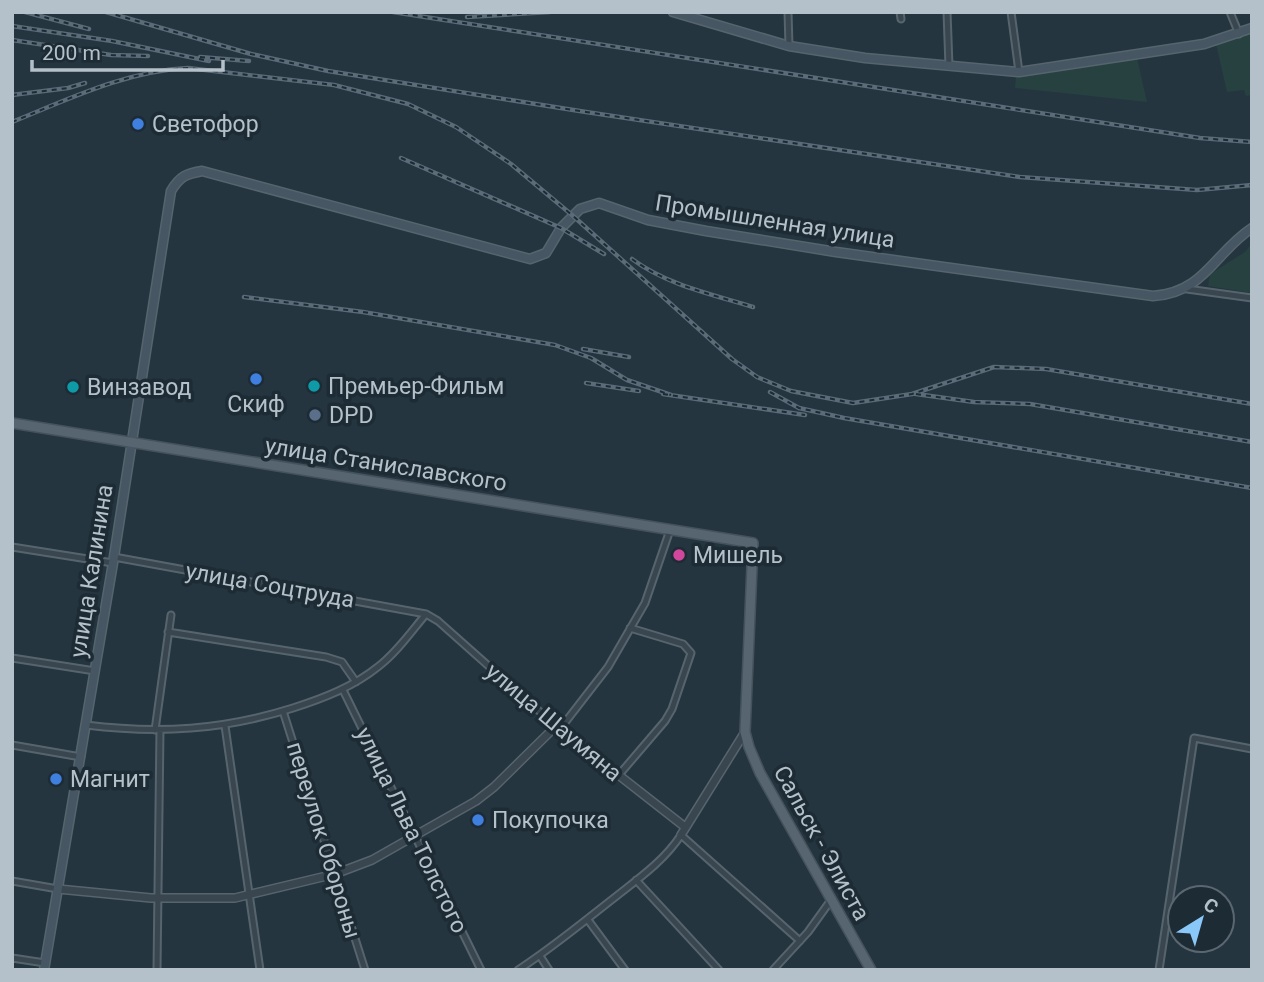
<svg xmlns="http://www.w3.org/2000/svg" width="1264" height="982" font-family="Roboto,sans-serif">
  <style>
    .green { fill: #264140 }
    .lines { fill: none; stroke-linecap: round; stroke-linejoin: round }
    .minor-casing { stroke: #56646d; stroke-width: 9 }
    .tertiary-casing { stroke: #56646d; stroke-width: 10 }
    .secondary-casing { stroke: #56646d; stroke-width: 11 }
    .primary-casing { stroke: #45525c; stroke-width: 12 }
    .minor { stroke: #394650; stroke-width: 5 }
    .tertiary { stroke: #394650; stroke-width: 7 }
    .secondary { stroke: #465663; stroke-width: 8 }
    .primary { stroke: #576570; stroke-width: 9 }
    .rail-casing { stroke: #5b6b77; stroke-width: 4.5 }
    .rail { stroke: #1d2b35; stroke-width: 2; stroke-dasharray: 5; stroke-linecap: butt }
    .shop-dot { fill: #3f7fe0; stroke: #1d2b35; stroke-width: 2.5 }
    .culture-dot { fill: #0f9aa8; stroke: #1d2b35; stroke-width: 2.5 }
    .service-dot { fill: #5c6f8a; stroke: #1d2b35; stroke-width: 2.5 }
    .hotel-dot { fill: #d1479c; stroke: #1d2b35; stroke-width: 2.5 }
    .labels { text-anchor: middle; stroke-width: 7; stroke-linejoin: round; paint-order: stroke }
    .poi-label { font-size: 23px; fill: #b5c1ca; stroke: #1d2b35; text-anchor: start }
    .street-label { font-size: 23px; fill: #b5c1ca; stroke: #1d2b35 }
  </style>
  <rect width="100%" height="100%" fill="#243540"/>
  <path class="green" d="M1252,31V95L1246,96L1244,90L1227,92L1216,44Z
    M1137,58L1147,102L1015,88L1016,76Z
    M1252,243V293L1208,286L1210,274L1245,252Z"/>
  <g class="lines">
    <g class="minor-casing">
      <path id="minor" d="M788,12L789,46
        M900,12L901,19
        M947,12L949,66
        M1011,12L1019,72
        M1230,12L1239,34
        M1187,289L1252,298
        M12,547L113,563
        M114,557L426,614L438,621L556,726
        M168,632L326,657L342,662L356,682
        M12,658L95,671
        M343,690L481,970
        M283,711L365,970
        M86,725C159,734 223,730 293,708C324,698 353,687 379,666C397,652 411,632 426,614
        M225,726L260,970
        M560,729L608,667L645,603L670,530
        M155,730L171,615
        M12,745L81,757
        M618,776L665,721L672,709L691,653L683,644L630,628
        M636,880L719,970
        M12,881L58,889
        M588,920L625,970
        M540,956L549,970
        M12,958L45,963
        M157,970L160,730
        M518,970C552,948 582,923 614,898C638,879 664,861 681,835L800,941
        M773,970L808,932L831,900
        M1159,970L1194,738L1252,749"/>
    </g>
    <g class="tertiary-casing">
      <path id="tertiary" d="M681,835L745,732
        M58,889L151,898H235L335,874L372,860L476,801L494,787L556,726L685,827"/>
    </g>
    <g class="secondary-casing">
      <path id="secondary" d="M673,12L789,46L865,58L1019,72L1204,44L1252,28
        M44,970L113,563L171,191C180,176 186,174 202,171L530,259L546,253L561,228L580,209L599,203L648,220L706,231L836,252L1153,296C1204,293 1214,253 1252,228"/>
    </g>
    <g class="primary-casing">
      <path id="primary" d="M12,423L753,543L745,732L749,747L760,773L871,970"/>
    </g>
    <use href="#minor" class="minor"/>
    <use href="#tertiary" class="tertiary"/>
    <use href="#secondary" class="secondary"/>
    <use href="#primary" class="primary"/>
    <g class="rail-casing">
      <path id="rail" d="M25,12L89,29
        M106,12L251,54L328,71L586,112L1020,177L1197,190L1252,185
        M393,12L1200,138L1252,142
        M467,17L550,12
        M12,26L112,41L209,61
        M12,40L111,55L148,56
        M200,57L249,61
        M12,95L68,88L85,83
        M12,122C69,99 126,71 188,68L334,85L408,104L456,127L511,164L572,215L732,359L757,377L791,391L853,403L912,394L994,367L1046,369L1252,404
        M401,158L561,228L604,254
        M632,259C667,285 711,294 753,307
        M244,297L363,312L555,345L591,358L627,380L671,395
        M583,349L629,357
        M586,383L639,391
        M770,392L799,408L844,418L1252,488
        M663,394L805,415
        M916,394L974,402L1030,404L1252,442"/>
    </g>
    <use href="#rail" class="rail"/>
  </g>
  <g class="shop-dot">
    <circle cx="138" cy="124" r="7"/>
    <circle cx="256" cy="379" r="7"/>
    <circle cx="56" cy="779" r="7"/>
    <circle cx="478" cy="820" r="7"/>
  </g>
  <g class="culture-dot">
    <circle cx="314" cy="386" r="7"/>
    <circle cx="73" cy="387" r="7"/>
  </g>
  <circle class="service-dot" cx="315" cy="415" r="7"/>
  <circle class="hotel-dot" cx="679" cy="555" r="7"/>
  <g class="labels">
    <g class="poi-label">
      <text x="152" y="132">Светофор</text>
      <text x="328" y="394">Премьер-Фильм</text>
      <text x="87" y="395">Винзавод</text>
      <text x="256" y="412" text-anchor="middle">Скиф</text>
      <text x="329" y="423">DPD</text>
      <text x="693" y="563">Мишель</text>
      <text x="70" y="787">Магнит</text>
      <text x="492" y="828">Покупочка</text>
    </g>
    <g class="street-label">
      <text transform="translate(775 221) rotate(9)" y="8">Промышленная улица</text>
      <text transform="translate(386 464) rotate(9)" y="8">улица Станиславского</text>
      <text transform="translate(91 571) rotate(-81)" y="8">улица Калинина</text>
      <text transform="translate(270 585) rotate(10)" y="8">улица Соцтруда</text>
      <text transform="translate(554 722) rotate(40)" y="8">улица Шаумяна</text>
      <text transform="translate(412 830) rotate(64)" y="8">улица Льва Толстого</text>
      <text transform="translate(324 840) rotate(73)" y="8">переулок Обороны</text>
      <text transform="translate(822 843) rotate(61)" y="8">Сальск - Элиста</text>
    </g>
  </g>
  <rect width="1264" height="982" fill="none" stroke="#b5c1ca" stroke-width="28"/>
  <g transform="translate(1201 919) rotate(37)"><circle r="33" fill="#1d2b35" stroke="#5a6771" stroke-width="2"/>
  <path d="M0-5L12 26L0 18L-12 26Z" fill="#8ac8fa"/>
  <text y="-10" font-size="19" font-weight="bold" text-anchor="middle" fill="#b5c1ca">С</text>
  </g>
  <path d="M32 60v10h191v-10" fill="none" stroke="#b5c1ca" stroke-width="3.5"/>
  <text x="42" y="60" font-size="21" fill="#b5c1ca" stroke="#1d2b35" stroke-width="5" paint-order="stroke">200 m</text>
</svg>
